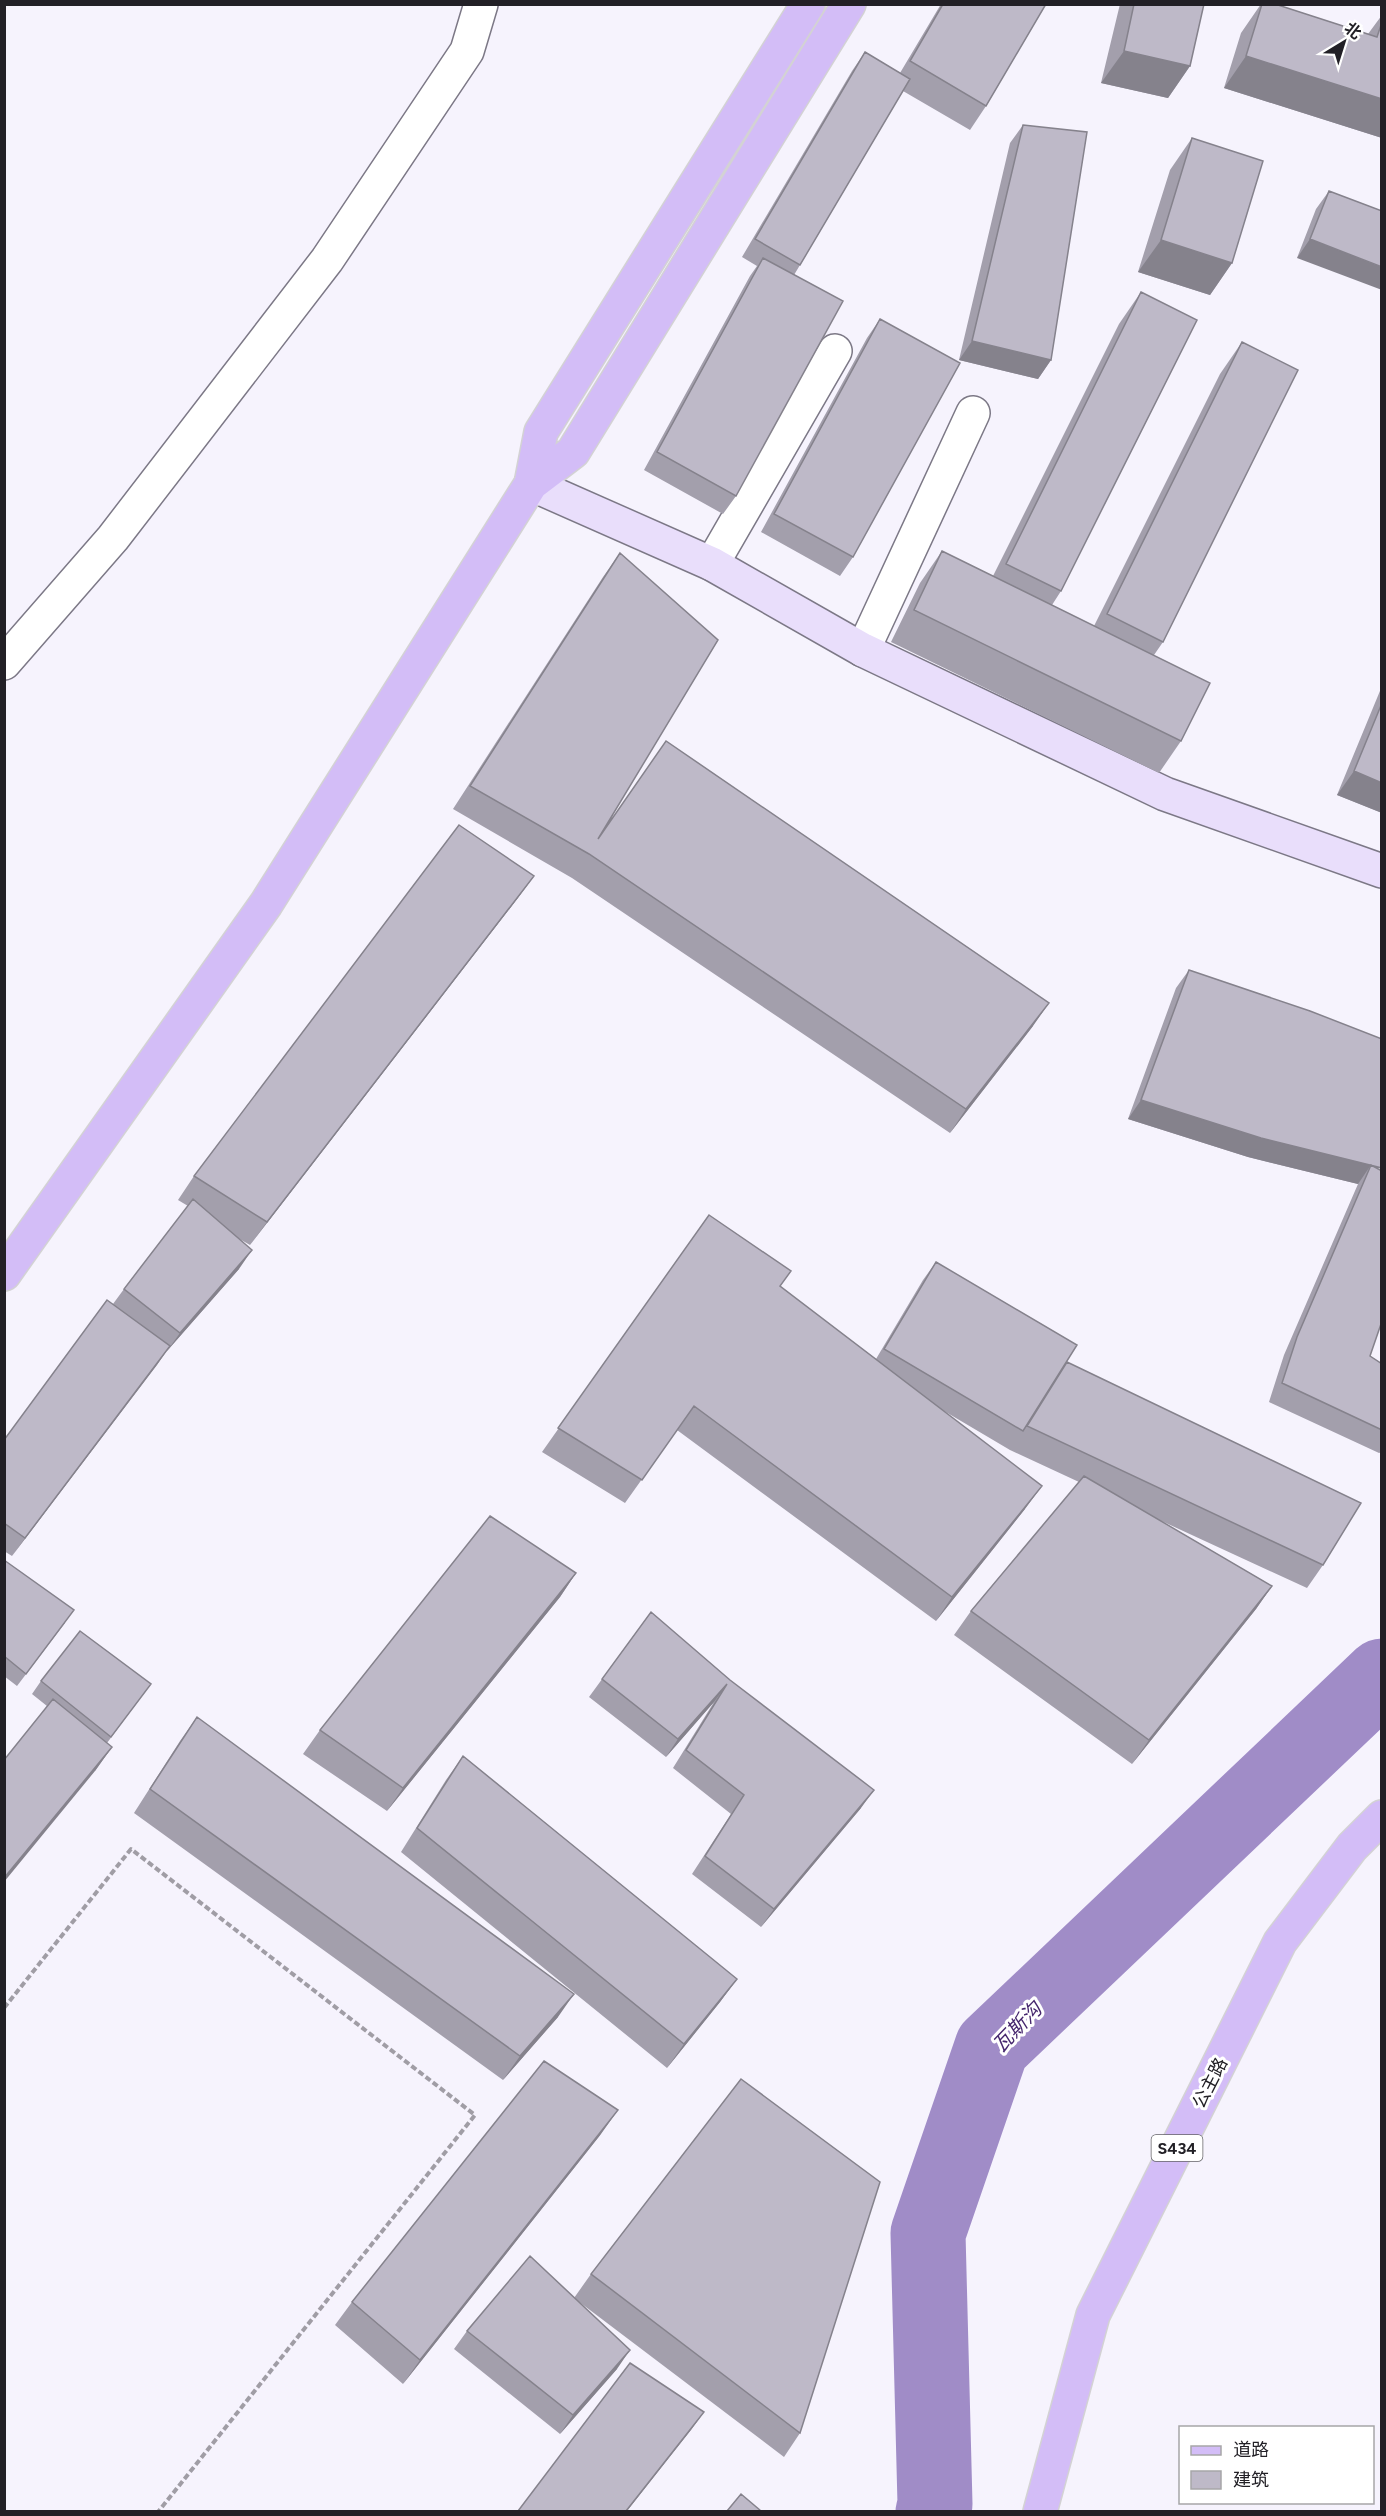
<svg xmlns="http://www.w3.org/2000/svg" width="1386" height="2516" font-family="Figtree,'Noto Sans SC',sans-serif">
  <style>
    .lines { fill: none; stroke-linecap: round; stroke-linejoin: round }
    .river { stroke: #a08cc7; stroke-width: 75 }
    .street-casing { stroke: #7c7886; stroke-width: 36 }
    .secondary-casing { stroke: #7c7886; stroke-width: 36 }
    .primary-casing { stroke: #d3d2d4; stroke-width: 36 }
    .path { stroke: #a09da5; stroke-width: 4; stroke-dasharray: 6 3; stroke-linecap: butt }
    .street { stroke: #fff; stroke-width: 33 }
    .secondary { stroke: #e9defb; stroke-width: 33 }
    .primary { stroke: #d3bdf7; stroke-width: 33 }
    .wall { fill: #a39fac }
    .shaded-wall { fill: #85828c }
    .building { fill: #beb9c8; stroke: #85828c; stroke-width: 1.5 }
    .labels { text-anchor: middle; stroke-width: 6; stroke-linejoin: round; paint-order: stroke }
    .shield { fill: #fff; stroke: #646367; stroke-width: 1.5 }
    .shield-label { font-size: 16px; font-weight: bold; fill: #222026 }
    .street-label { font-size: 18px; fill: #222026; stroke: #fff }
    .water-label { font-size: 20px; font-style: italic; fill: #46276e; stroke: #fff }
  </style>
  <rect width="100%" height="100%" fill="#f6f3fd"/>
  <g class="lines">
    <path class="river" d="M933,2512L935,2504L928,2233L992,2047L1382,1676"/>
    <g class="street-casing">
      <path id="street" d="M712,564L835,351
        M863,650L973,413
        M4,663L113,538L327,260L467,51L481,4"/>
    </g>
    <g class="secondary-casing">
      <path id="secondary" d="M531,484L712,564L863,650L1165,794L1382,871"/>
    </g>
    <g class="primary-casing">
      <path id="primary" d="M531,484L541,432L808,4
        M4,1274L266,904L531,484L573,452L849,4
        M1040,2512L1093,2315L1280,1942L1352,1847L1382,1817"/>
    </g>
    <path class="path" d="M4,2008L131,1849L475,2115L158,2512"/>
    <use href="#street" class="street"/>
    <use href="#secondary" class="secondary"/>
    <use href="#primary" class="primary"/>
  </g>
  <path class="wall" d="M941,4H1046L986,106L970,130L903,91L800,265L794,275L736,496L723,514L644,470L750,276L757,266L742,257L852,71L865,52L900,73Z
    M1120,4H1204L1190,66L1168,98L1101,83Z
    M1261,4H1275L1368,34L1382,15V138L1224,88L1241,33Z
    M1023,125L1051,360L1038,379L959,360L1010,143Z
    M1192,138L1232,263L1210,295L1138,272L1170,170Z
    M1329,191L1382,211L1297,258L1316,209Z
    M1141,292L1061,591L1052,605L1094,626L1220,374L1242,342L1163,642L1154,655L1181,741L1159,773L891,642L920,583L942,551L993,576L1119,324Z
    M880,319L853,557L840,576L761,532L867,338Z
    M620,553L598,839L1033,1026L950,1133L572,878L453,809L603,577Z
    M1382,686V813L1337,795Z
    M534,876L517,899L250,1245L236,1237L239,1269L167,1351H166L12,1556L4,1551V1440L113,1304L124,1289L188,1206L178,1200L194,1176Z
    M1189,970L1382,1039L1370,1356L1382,1364V1452L1379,1453L1269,1402L1284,1355L1358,1184L1248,1157L1128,1119L1176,988Z
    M709,1215L780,1287L876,1359L923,1280L936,1262L1061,1371L1323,1565L1307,1588L1155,1518L1272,1586L1256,1609L1132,1764L954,1635L971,1611L1079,1482L1010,1450L939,1408L1025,1509L936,1621L677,1430L625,1503L542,1452Z
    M4,1560L65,1623L17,1686L4,1676Z
    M576,1573L560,1597L387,1811L303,1754L320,1730Z
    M651,1612L861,1808L761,1927L692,1874L731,1814L673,1768L714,1702L666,1757L589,1697Z
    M41,1681L142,1696L107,1743L112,1747L95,1771L47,1706L32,1694Z
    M197,1717L558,2017L503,2080L134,1813L180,1741Z
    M463,1756L737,1979L720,2002L667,2068L401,1852L446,1780Z
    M601,2134L403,2384L335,2325L352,2302Z
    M591,2274L800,2433L784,2457L574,2298Z
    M467,2331L617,2369L560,2434L454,2349Z"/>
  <path class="shaded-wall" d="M1124,51L1190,66L1168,98L1101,83Z
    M1246,56L1382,99V138L1224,88Z
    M1310,239L1382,267V290L1297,258Z
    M1161,240L1232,263L1210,295L1138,272Z
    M972,341L1051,360L1038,379L959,360Z
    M1354,771L1382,783V813L1337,795Z
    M534,876L517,899L250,1245L267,1222Z
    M1049,1003L1033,1026L950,1133L966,1109Z
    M1141,1100L1371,1165L1358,1184L1248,1157L1128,1119Z
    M252,1250L239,1269L167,1351L180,1333Z
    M170,1346L157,1365L12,1556L25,1538Z
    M1042,1486L1025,1509L936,1621L952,1597Z
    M576,1573L560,1597L387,1811L403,1788Z
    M1272,1586L1256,1609L1132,1764L1149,1740Z
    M727,1684L714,1702L666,1757L678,1739Z
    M112,1747L95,1771L4,1882V1878Z
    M874,1790L861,1808L761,1927L774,1909Z
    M737,1979L720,2002L667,2068L684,2044Z
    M574,1994L558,2017L503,2080L520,2056Z
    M618,2110L601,2134L403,2384L420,2360Z
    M630,2350L617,2369L560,2434L573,2415Z
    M704,2412L691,2430L627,2511H626Z"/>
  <path class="building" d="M943,4H1046L986,106L910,61Z
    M1134,4H1204L1190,66L1124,51Z
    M1262,4H1275L1377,37L1382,22V99L1246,56Z
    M865,52L910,79L800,265L755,239Z
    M1023,125L1087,132L1051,360L972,341Z
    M1192,138L1263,161L1232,263L1161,240Z
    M1329,191L1382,211V267L1310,239Z
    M763,258L843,301L736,496L657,452Z
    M1141,292L1197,320L1061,591L1006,564Z
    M880,319L960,363L853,557L774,514Z
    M1242,342L1298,370L1163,642L1107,614Z
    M942,551L1210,683L1181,741L914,610Z
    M620,553L718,640L598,839L666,741L1049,1003L966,1109L589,854L470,786Z
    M1382,703V783L1354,771Z
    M459,825L534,876L267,1222L194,1176Z
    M1189,970L1310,1011L1382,1039V1168L1261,1138L1141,1100Z
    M1371,1165L1382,1171V1321L1370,1356L1382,1364V1430L1282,1383L1297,1337Z
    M193,1199L252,1250L180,1333L124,1289Z
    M709,1215L791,1271L780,1286L1042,1486L952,1597L694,1406L642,1480L558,1428Z
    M936,1262L1077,1345L1023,1431L884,1349Z
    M107,1300L170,1346L25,1538L4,1523V1440Z
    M1067,1362L1361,1503L1323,1565L1027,1426Z
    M1084,1476L1272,1586L1149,1740L971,1611Z
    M490,1516L576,1573L403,1788L320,1730Z
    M4,1560L74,1610L26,1674L4,1656Z
    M651,1612L730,1680L874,1790L774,1909L705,1856L744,1795L686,1750L727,1684L678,1739L602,1679Z
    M80,1631L151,1684L111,1737L41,1681Z
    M53,1699L112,1747L4,1878V1760Z
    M197,1717L574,1994L520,2056L150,1789Z
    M463,1756L737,1979L684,2044L417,1828Z
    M544,2061L618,2110L420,2360L352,2302Z
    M741,2079L880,2182L800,2433L591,2274Z
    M530,2256L630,2350L573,2415L467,2331Z
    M630,2363L704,2412L626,2511H518Z
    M741,2494L761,2511H727Z"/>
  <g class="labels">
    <rect class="shield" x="1151.5" y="2135" width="51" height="26" rx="4.5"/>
    <g class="shield-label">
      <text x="1177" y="2154">S434</text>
    </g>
    <g class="street-label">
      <text transform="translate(1210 2083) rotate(-63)" y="6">公主路</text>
    </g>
    <g class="water-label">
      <text transform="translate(1017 2027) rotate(-46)" y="7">瓦斯沟</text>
    </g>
  </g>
  <rect width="1386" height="2516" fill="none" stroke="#222026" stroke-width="12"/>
  <rect x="1179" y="2426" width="195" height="78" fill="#ffffff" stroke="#a7a6a8" stroke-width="1.5"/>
  <rect x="1191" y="2446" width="30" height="9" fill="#d3bdf7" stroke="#a7a6a8" stroke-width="1.5"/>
  <text x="1233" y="2456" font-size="18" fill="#222026">道路</text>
  <rect x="1191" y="2471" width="30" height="18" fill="#beb9c8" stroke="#a7a6a8" stroke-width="1.5"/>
  <text x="1233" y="2486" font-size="18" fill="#222026">建筑</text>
  <g transform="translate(1344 42) rotate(38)" stroke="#ffffff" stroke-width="4.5" paint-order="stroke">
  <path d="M0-4.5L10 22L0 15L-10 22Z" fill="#222026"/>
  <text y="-9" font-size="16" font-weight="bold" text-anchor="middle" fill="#222026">北</text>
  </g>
</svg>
